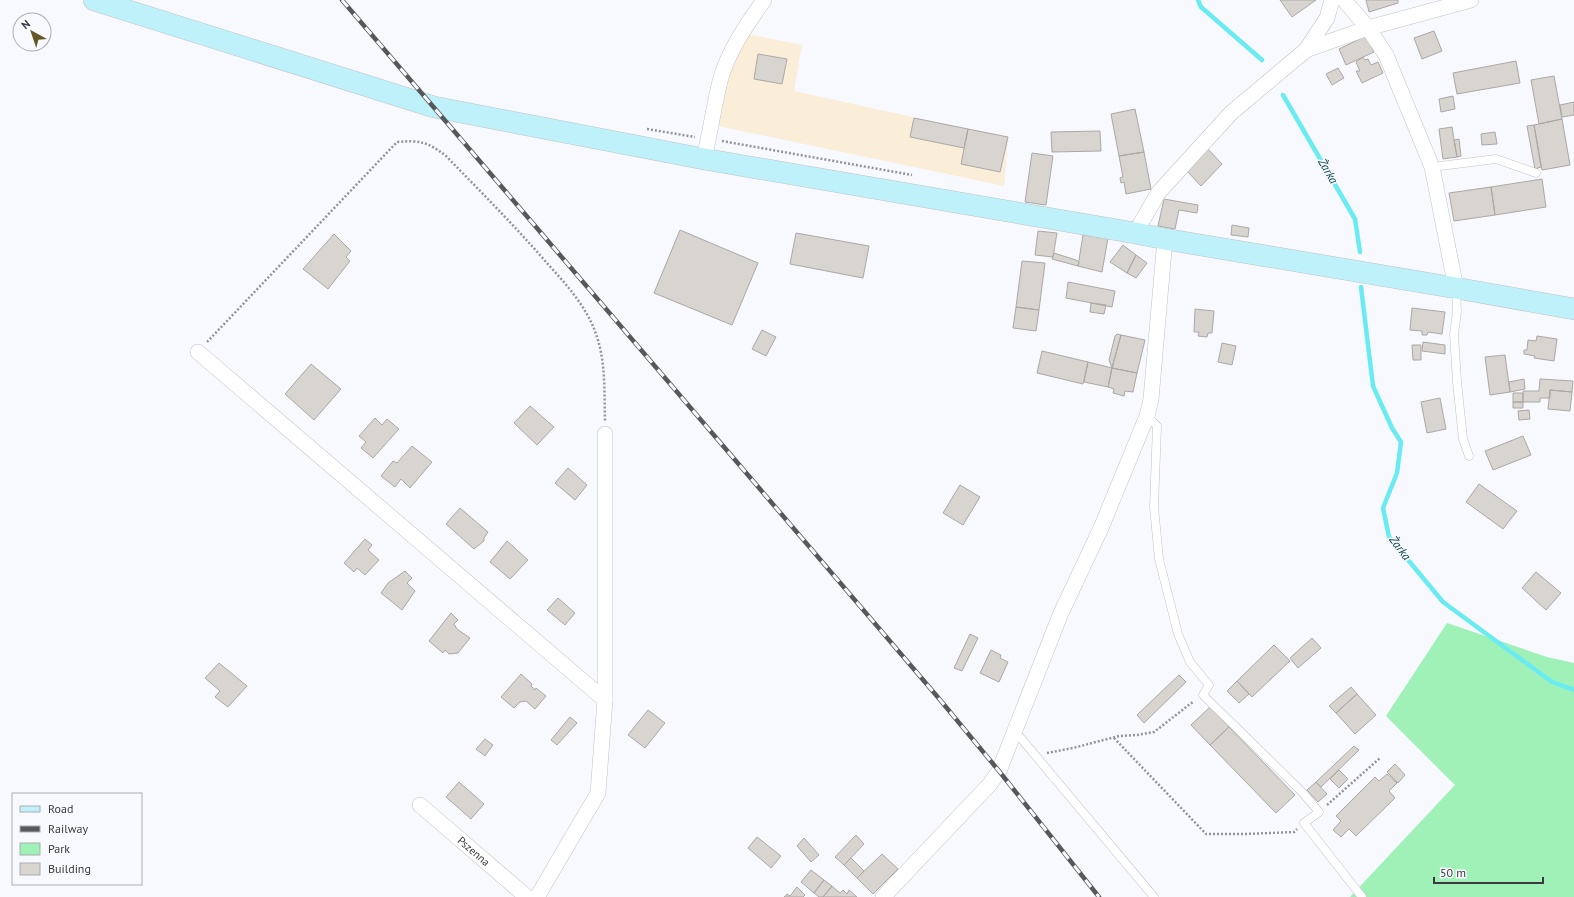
<svg xmlns="http://www.w3.org/2000/svg" width="1574" height="897" font-family="'PT Sans',sans-serif">
  <style>
    .industrial { fill: #faeed9 }
    .green { fill: #9ff1b7 }
    .lines { fill: none; stroke-linecap: round; stroke-linejoin: round }
    .stream { stroke: #6aebf2; stroke-width: 4.5 }
    .building { fill: #d8d4d0; stroke: #aba8a4 }
    .service-casing { stroke: #c1c3c7; stroke-width: 9 }
    .minor-casing { stroke: #c1c3c7; stroke-width: 16 }
    .secondary-casing { stroke: #c1c3c7; stroke-width: 22 }
    .path { stroke: #939498; stroke-width: 2.5; stroke-dasharray: 2 2; stroke-linecap: butt }
    .service { stroke: #fff; stroke-width: 8 }
    .minor { stroke: #fff; stroke-width: 15 }
    .secondary { stroke: #bef1f9; stroke-width: 21 }
    .rail-casing { stroke: #57585a; stroke-width: 4.5 }
    .rail { stroke: #f7f9fe; stroke-width: 3; stroke-dasharray: 9; stroke-linecap: butt }
    .labels { text-anchor: middle; stroke-width: 3.5; stroke-linejoin: round; paint-order: stroke }
    .street-label { font-size: 11px; fill: #393a3c; stroke: #f7f9fe }
    .water-label { font-size: 12px; font-style: italic; fill: #084649; stroke: #f7f9fe }
  </style>
  <rect width="100%" height="100%" fill="#f7f9fe"/>
  <path class="industrial" d="M747,34L802,45L794,91L1008,138L1004,186L718,126L728,78L735,55Z"/>
  <path class="green" d="M1447,623L1547,657L1574,663V897H1350L1455,785L1386,716Z"/>
  <g class="lines">
    <path class="stream" d="M1198,0L1201,7L1262,60
      M1283,95L1355,219L1360,252
      M1361,287L1373,386L1392,428L1401,442L1397,473L1383,508L1389,537L1443,602L1552,682L1574,690"/>
  </g>
  <path class="building" d="M1280,0H1316L1292,17Z
    M1366,0H1398V3L1369,12Z
    M1434,31L1442,51L1422,59L1414,38Z
    M1366,36L1374,52L1346,65L1339,49Z
    M758,54L787,59L782,84L754,79Z
    M1363,57L1365,60L1368,59L1371,65L1378,62L1383,73L1362,83L1356,71H1360L1356,62Z
    M1516,61L1520,83L1457,94L1453,73Z
    M1338,68L1344,78L1332,85L1326,74Z
    M1554,76L1562,119L1539,124L1531,80Z
    M1453,96L1455,109L1441,112L1439,99Z
    M1574,102V115L1562,117L1560,105Z
    M1135,109L1144,152L1119,156L1111,114Z
    M914,118L968,129L964,148L910,137Z
    M1562,119L1570,165L1542,170L1534,125Z
    M1534,125L1541,167L1535,169L1527,126Z
    M1452,127L1457,157L1443,159L1439,129Z
    M968,129L1008,137L1000,172L961,164Z
    M1100,131L1101,151L1052,152L1051,132Z
    M1495,132L1497,144L1482,145L1481,134Z
    M1459,139L1461,156L1457,157L1454,140Z
    M1208,149L1222,164L1201,186L1187,171Z
    M1144,152L1151,189L1126,194L1124,182L1121,183L1120,178L1123,177L1119,156Z
    M1032,153L1053,156L1046,205L1025,202Z
    M1542,179L1546,207L1495,215L1491,187Z
    M1491,187L1495,215L1454,221L1449,193Z
    M1164,199L1198,205L1197,213L1179,210L1175,229L1158,226Z
    M1232,225L1249,228L1248,237L1231,235Z
    M680,230L758,263L732,325L654,293Z
    M1038,231L1057,233L1053,257L1035,255Z
    M796,233L869,246L863,278L790,264Z
    M334,234L351,251L346,257L350,261L328,289L303,269Z
    M1083,235L1108,238L1102,272L1078,266Z
    M1123,245L1136,255L1127,273L1110,262Z
    M1054,253L1076,260L1079,262L1078,266L1052,259Z
    M1136,255L1147,263L1136,278L1127,273Z
    M1022,261L1045,263L1039,310L1016,307Z
    M1068,282L1115,291L1112,307L1066,298Z
    M1091,303L1106,305L1104,314L1090,312Z
    M1016,307L1039,310L1036,331L1013,328Z
    M1412,308L1445,312L1442,334L1428,332L1427,335H1422V331L1410,330Z
    M1195,309L1214,311L1212,333H1208L1207,337L1198,336L1199,332H1194Z
    M762,330L776,337L766,356L752,349Z
    M1117,334L1121,335L1112,368L1109,360L1115,336Z
    M1121,335L1145,340L1137,373L1112,368Z
    M1537,336L1557,339L1554,361L1534,358L1535,356L1524,354V350H1527L1528,340L1536,341Z
    M1423,342L1445,345V354L1422,351Z
    M1222,343L1236,346L1232,365L1218,362Z
    M1412,345H1421V360H1413Z
    M1042,351L1088,362L1083,384L1037,373Z
    M1505,355L1510,392L1490,395L1485,357Z
    M1088,362L1112,368L1108,387L1084,382Z
    M311,364L341,389L314,420L285,394Z
    M1112,368L1137,373L1133,392L1125,391L1124,396L1113,393L1114,389L1108,387Z
    M1524,379L1525,389L1510,392L1509,382Z
    M1540,379L1573,381L1572,392L1550,390V398H1540V402H1523V391H1539Z
    M1550,390L1572,392L1570,411L1548,409Z
    M1513,393H1523V402H1513Z
    M1440,398L1446,429L1427,433L1421,402Z
    M1513,402H1523V408H1513Z
    M530,406L554,427L537,445L514,423Z
    M1529,410L1530,419L1519,420L1518,411Z
    M375,418L382,425L387,419L399,429L373,458L361,448L366,442L359,436Z
    M1523,436L1531,455L1493,470L1485,451Z
    M412,446L432,462L410,488L401,479L395,487L381,476L393,461L397,463Z
    M568,468L587,485L575,500L555,483Z
    M1479,484L1517,511L1503,529L1466,502Z
    M960,485L980,497L963,525L943,513Z
    M460,508L488,532L484,538V541L474,549L446,524Z
    M365,539L372,545L368,550L379,560L365,575L357,568L354,572L344,563Z
    M507,541L528,560L510,579L490,562Z
    M405,571L412,578L407,583L415,591L402,610L381,593L388,583Z
    M1536,572L1561,593L1546,610L1522,588Z
    M558,598L575,613L565,625L547,610Z
    M451,613L458,620L454,624L457,629L470,638L458,653L449,654L445,650L443,653L429,641Z
    M970,634L978,638L962,671L954,668Z
    M1312,638L1321,648L1298,668L1290,658Z
    M1274,645L1290,661L1252,697L1237,681Z
    M991,650L1001,655L1000,658L1008,662L999,682L980,673Z
    M219,663L247,686L228,707L215,697L220,691L205,678Z
    M521,674L532,684L531,686L535,690L536,688L546,696L535,709L526,701L520,702L514,708L501,697Z
    M1179,675L1186,682L1144,723L1137,715Z
    M1237,681L1249,694L1239,703L1227,691Z
    M1351,687L1357,694L1336,713L1329,706Z
    M1357,694L1376,715L1355,734L1336,713Z
    M1210,707L1229,727L1210,745L1191,725Z
    M648,710L665,723L645,748L628,735Z
    M570,717L577,723L557,745L551,740Z
    M1229,727L1295,795L1276,813L1210,745Z
    M485,739L493,745L485,756L476,749Z
    M1354,746L1359,750L1321,787L1316,782Z
    M1395,764L1405,775L1398,783L1387,772Z
    M1339,770L1348,779L1339,788L1330,779Z
    M1387,774L1397,783L1389,791L1395,798L1356,836L1349,829L1341,837L1333,830L1341,821L1336,816L1375,777L1379,781Z
    M459,782L484,804L471,819L446,797Z
    M1316,782L1327,794L1318,802L1307,790Z
    M856,835L864,844L844,865L835,857Z
    M757,837L781,856L771,868L748,848Z
    M804,838L819,855L811,862L797,846Z
    M882,854L898,869L873,894L857,878Z
    M851,858L864,871L857,878L844,865Z
    M811,870L824,880L814,893L801,882Z
    M824,880L832,886L823,897H819L814,893Z
    M832,886L840,893L843,890L847,894L849,890L857,897H823Z
    M797,887L805,895L803,897H784L787,894L790,896Z"/>
  <g class="lines">
    <g class="service-casing">
      <path id="service" d="M1432,167L1496,159L1536,173
        M1456,288L1457,312L1454,334L1457,382L1463,439L1469,456
        M1147,416L1157,426L1154,507L1159,559L1178,634L1190,662L1209,685L1203,695L1302,792L1319,812L1304,823L1362,897
        M1014,730L1154,897"/>
    </g>
    <g class="minor-casing">
      <g id="minor">
        <path d="M1344,0L1368,28L1386,55L1432,167L1456,288"/>
        <path d="M1306,50L1368,28L1471,0"/>
        <path d="M704,159C710,133 714,106 720,81C728,51 747,24 764,0"/>
        <path d="M1135,233L1159,192L1231,113L1306,50L1327,18L1332,0"/>
        <path d="M198,352L605,700"/>
        <path id="s1" d="M420,805L527,897"/>
        <path d="M537,897L598,793L605,700V434"/>
        <path d="M883,897L990,784L999,771L1061,613L1101,528L1147,416L1151,399L1165,239"/>
      </g>
    </g>
    <g class="secondary-casing">
      <path id="secondary" d="M94,0L434,107L704,159L1135,233L1165,239L1456,288L1574,309"/>
    </g>
    <path class="path" d="M647,129L695,137
      M722,141L912,175
      M207,342L397,142C420,140 428,142 446,156C480,191 514,225 546,262C566,284 588,308 597,337C606,364 604,393 605,421
      M1114,738L1206,834H1246L1294,832L1297,829
      M1047,753L1073,748L1119,736L1137,735L1154,732L1194,701
      M1327,805L1380,758"/>
    <use href="#service" class="service"/>
    <use href="#minor" class="minor"/>
    <use href="#secondary" class="secondary"/>
    <g class="rail-casing">
      <path id="rail" d="M342,0L936,695L999,771L1099,897"/>
    </g>
    <use href="#rail" class="rail"/>
  </g>
  <g class="labels">
    <g class="street-label">
      <text dy="4" stroke="none"><textPath href="#s1" startOffset="71">Pszenna</textPath></text>
    </g>
    <g class="water-label">
      <text transform="translate(1328 171) rotate(60)" y="4">Żarka</text>
      <text transform="translate(1400 548) rotate(53)" y="4">Żarka</text>
    </g>
  </g>
  <rect x="12" y="793" width="130" height="92" fill="#f7f9fe" stroke="#abadb0"/>
  <rect x="20" y="806" width="20" height="6" fill="#bef1f9" stroke="#abadb0"/>
  <text x="48" y="813" font-size="12" fill="#393a3c">Road</text>
  <rect x="20" y="826" width="20" height="6" fill="#57585a" stroke="#abadb0"/>
  <text x="48" y="833" font-size="12" fill="#393a3c">Railway</text>
  <rect x="20" y="843" width="20" height="12" fill="#9ff1b7" stroke="#abadb0"/>
  <text x="48" y="853" font-size="12" fill="#393a3c">Park</text>
  <rect x="20" y="863" width="20" height="12" fill="#d8d4d0" stroke="#abadb0"/>
  <text x="48" y="873" font-size="12" fill="#393a3c">Building</text>
  <g transform="translate(32 32) rotate(320)"><circle r="19" fill="#f7f9fe" stroke="#abadb0"/>
  <path d="M0-3L7 15L0 10L-7 15Z" fill="#645926"/>
  <text y="-6" font-size="11" font-weight="bold" text-anchor="middle" fill="#393a3c">N</text>
  </g>
  <path d="M1434 877v6h109v-6" fill="none" stroke="#393a3c" stroke-width="2"/>
  <text x="1440" y="877" font-size="12" fill="#393a3c" stroke="#f7f9fe" stroke-width="3" paint-order="stroke">50 m</text>
</svg>
